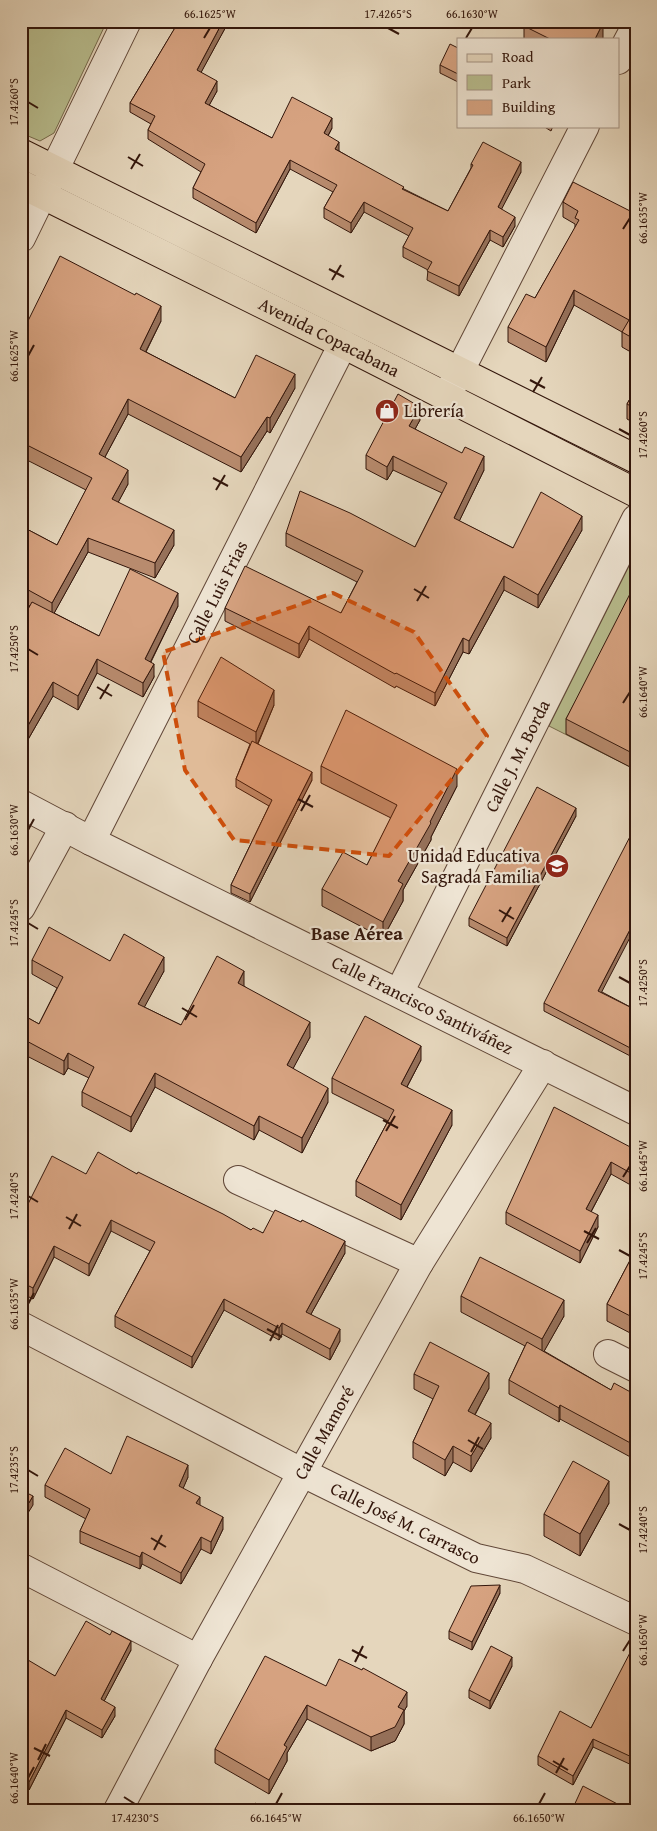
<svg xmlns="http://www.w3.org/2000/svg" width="657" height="1831" font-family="'Gentium Book Plus',serif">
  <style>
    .green { fill: #b8bd8e; stroke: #766a4c }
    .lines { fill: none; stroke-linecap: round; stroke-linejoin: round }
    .minor-casing { stroke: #604637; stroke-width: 30 }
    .major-casing { stroke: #33160b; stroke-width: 30 }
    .minor { stroke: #eee4d3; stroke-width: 28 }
    .major { stroke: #e5d6bc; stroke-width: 28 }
    .wall { fill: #b88b6e; stroke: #33160b }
    .shaded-wall { fill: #96715a; stroke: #33160b }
    .building { fill: #d6a280; stroke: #33160b }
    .marked { fill: #cd4f0c; fill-opacity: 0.2; stroke: #cd4f0c; stroke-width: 4; stroke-dasharray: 10 6; stroke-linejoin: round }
    .ticks { fill: none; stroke: #33160b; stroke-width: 2 }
    .labels { text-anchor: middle; stroke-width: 4.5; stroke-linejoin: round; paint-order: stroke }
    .street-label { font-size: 18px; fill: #33160b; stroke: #eee4d3 }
    .poi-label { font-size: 18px; fill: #33160b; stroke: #eee4d3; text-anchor: start }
    .neighbourhood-label { font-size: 19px; font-weight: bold; fill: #33160b; stroke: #eee4d3 }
    .neatline { fill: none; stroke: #33160b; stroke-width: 2 }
    .ticks-label { font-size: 12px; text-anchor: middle; fill: #33160b }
  </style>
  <rect width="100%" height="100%" fill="#e5d6bc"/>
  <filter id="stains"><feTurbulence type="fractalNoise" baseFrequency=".004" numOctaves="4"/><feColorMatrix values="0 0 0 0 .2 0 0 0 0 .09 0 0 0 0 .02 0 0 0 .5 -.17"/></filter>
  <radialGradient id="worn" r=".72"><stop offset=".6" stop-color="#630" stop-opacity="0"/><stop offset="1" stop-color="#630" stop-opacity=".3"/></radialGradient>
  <path class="green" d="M21,21H107L54,133L40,141L21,133Z
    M636,552V770L549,726Z"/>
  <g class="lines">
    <g class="minor-casing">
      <g id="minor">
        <path d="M618,60L636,26"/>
        <path d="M21,238L127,21"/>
        <path d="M449,392L585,126"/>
        <path id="s1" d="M21,804L91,841L636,1111"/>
        <path id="s2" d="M91,841L343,344"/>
        <path d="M21,907L65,826"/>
        <path id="s3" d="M399,993L636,519"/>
        <path d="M238,1180L419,1263"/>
        <path id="s4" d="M21,1326L301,1472L476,1558L525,1569L636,1621"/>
        <path d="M608,1354L636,1368"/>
        <path d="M22,1568L198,1659"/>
        <path id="s5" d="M118,1810L198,1659L419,1263L543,1064"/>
      </g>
    </g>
    <g class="major-casing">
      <g id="major">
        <path d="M21,153L636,459"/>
        <path id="s6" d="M21,184L343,344L636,493"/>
      </g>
    </g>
    <use href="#minor" class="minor"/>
    <use href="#major" class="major"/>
  </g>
  <path class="wall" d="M174,21H229L201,72L217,91L209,105L272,138L332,128L328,136L339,151L404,189L448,211L471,168V164L521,172L501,209L515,226L503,247L490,240L459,296L427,280L428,270L403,257V247L409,236L364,212L351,233L324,218V208L333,192L290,169L256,233L193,198V188L201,172L148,139V130L151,124L130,112V103L178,23Z
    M524,26L603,39H524Z
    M458,48V82L440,73V65Z
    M636,86V106L631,104V95Z
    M543,126H553L551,131Z
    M563,202L636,214V355L622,347V332L574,305L546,362L508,342V327L535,298L575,228V224L563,217Z
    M161,321L146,352L235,398L295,388L270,433L267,431L241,472L128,414L105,457L128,484L118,502L174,545L155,578L88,552L54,613L99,636L178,606L151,662L154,677L143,697L97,673L78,710L53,696L22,750H21V622L30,606L21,601V526L57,545L86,490L21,457V330L25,327Z
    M636,388V424L627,419V404Z
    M420,420L415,429L484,470L459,521L513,548L582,530L538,608L504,590L469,654L463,652L435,706L396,686L395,688L309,639L299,658L225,621V608L341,613L357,582L286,546V533L415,547L442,493L393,470L387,480L366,469V455Z
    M636,589V770L566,734V719Z
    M198,701L274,705L258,744L312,780L250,902L231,893V885L269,806L236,787V779L250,744L198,717Z
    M321,766L457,786L431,837V840L403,890V901L383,938L322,906V889L367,865L391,818L321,783Z
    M576,816L507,946L469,926V918Z
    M32,960L110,961L164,971L144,1007L181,1025L244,986L310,1037L293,1068L328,1102L302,1153L259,1130L254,1140L155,1087L131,1132L82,1106V1092L89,1078L68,1068L64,1075L21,1053V1014L39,1024L57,988L32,974Z
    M602,992L636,1010V1059L544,1011V1003Z
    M421,1060L407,1087L452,1125L401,1220L356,1196V1181L388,1121L332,1093V1078Z
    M636,1150V1188L611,1174L591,1212L598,1227L580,1263L506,1224V1212Z
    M86,1174H137L251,1230L345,1253L311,1314L340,1341L330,1360L282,1334L279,1340L224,1310L192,1368L115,1327V1316L150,1251L111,1231L89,1276L54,1257L33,1299L21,1293V1218Z
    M636,1249V1336L607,1321V1304Z
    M461,1296L564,1316L544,1351L611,1390L636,1395V1460L560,1419L559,1422L509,1394V1380L525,1346L461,1312Z
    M414,1374L489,1388L475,1415L491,1438L471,1472L453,1462L445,1476L413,1458V1442L433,1399L414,1389Z
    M111,1474L188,1477L183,1488L223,1529L211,1554L201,1549L181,1584L142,1564L140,1569L80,1543V1531L86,1519L45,1497V1485Z
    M609,1503L580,1556L544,1536V1514Z
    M500,1593L472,1650L449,1639V1631Z
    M636,1646V1767L593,1747L573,1785L538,1765V1756L591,1728Z
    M131,1650L104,1701L115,1716L102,1738L66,1718L29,1790L21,1786V1660L55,1676Z
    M512,1666L490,1709L469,1698V1690Z
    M326,1686L407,1706L404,1711V1724L395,1741L371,1751L307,1719L287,1753V1761L269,1794L215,1763V1749Z"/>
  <path class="shaded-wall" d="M223,21H229L197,80V70Z
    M603,23V39H595Z
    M217,81V91L205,113V103Z
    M332,118V128L324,143V133Z
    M339,142V151L335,149Z
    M290,160V169L256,233V223Z
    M521,162V172L498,216V207Z
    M364,202V212L351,233V223Z
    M515,217V226L503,247V237Z
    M490,230V240L459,296V286Z
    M574,290V305L546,362V347Z
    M161,306V321L140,363V349Z
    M295,374V388L270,433V418Z
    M128,399V414L99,468V454Z
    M420,407V420L409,440V426Z
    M267,417V431L241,472V457Z
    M393,456V470L387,480V467Z
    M484,456V470L454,532V518Z
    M128,470V484L112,514V499Z
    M582,516V530L538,608V595Z
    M174,530V545L155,578V563Z
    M88,538V552L52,617V603Z
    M504,576V590L469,654V641Z
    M178,593V606L145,673V659Z
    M309,626V639L299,658V644Z
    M463,638V652L435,706V693Z
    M97,659V673L78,710V696Z
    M154,664V677L143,697V683Z
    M53,682V696L22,750V736Z
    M274,690V705L256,747V732Z
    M457,769V786L431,837V840L403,890V901L383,938V922L398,881Z
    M312,772V780L250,902V894Z
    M576,808V816L507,946V938Z
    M636,918V926L598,999V991Z
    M164,957V971L138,1019V1004Z
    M244,971V986L238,998V983Z
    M310,1022V1037L287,1080V1065Z
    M421,1046V1060L401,1098V1084Z
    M68,1053V1068L64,1075V1061Z
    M155,1073V1087L131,1132V1117Z
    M328,1088V1102L302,1153V1138Z
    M22,1109V1121L21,1123V1111Z
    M452,1110V1125L401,1220V1205Z
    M259,1116V1130L254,1140V1126Z
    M611,1162V1174L586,1221V1209Z
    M598,1215V1227L580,1263V1251Z
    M111,1220V1231L89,1276V1264Z
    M345,1241V1253L306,1323V1312Z
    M54,1246V1257L33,1299V1288Z
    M224,1299V1310L192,1368V1357Z
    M564,1300V1316L542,1355V1339Z
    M282,1323V1334L279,1340V1328Z
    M340,1329V1341L330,1360V1349Z
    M27,1373V1381L21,1393V1385Z
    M489,1373V1388L468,1427V1411Z
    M560,1405V1419L559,1422V1408Z
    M491,1423V1438L471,1472V1456Z
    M453,1446V1462L445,1476V1460Z
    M188,1465V1477L179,1498V1486Z
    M609,1481V1503L580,1556V1534Z
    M33,1496V1505L21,1524V1516Z
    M200,1497V1509L196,1503Z
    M223,1517V1529L211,1554V1542Z
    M201,1537V1549L181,1584V1573Z
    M142,1552V1564L140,1569V1557Z
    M500,1585V1593L472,1650V1642Z
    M131,1641V1650L101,1707V1699Z
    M512,1657V1666L490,1709V1701Z
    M407,1692V1706L404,1711V1724L395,1741L371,1751V1737L398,1707Z
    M307,1705V1719L287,1753V1761L269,1794V1780L284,1745Z
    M115,1707V1716L102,1738V1730Z
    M66,1710V1718L29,1790V1782Z
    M593,1739V1747L573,1785V1776Z"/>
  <path class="building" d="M179,21H223L197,70L217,81L205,103L272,138L292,97L332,118L324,133L339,142L335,149L404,187L402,189L448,211L473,165L471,164L483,142L521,162L498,207L515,217L503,237L490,230L459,286L427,271L432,262L403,247L413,228L364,202L351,223L324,208L337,185L290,160L256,223L193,188L205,164L148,130L155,116L130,103Z
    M526,21H599L603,23L595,39H550L524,26Z
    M450,44L458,48V74L440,65Z
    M636,86V98L631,95Z
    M573,182L636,214V340L622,332L629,320L574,290L546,347L508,327L526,294L535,298L579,220L575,218L578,211L563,202Z
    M60,256L135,295L136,293L161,306L140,349L235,398L256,355L295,374L270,418L267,417L241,457L128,399L99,454L128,470L112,499L174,530L155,563L88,538L52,603L21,586V526L57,545L92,478L21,442V330L23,326L25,327Z
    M636,388V409L627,404Z
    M398,394L420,407L409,426L462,453L465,447L484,456L454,518L513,548L541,492L582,516L538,595L504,576L469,641L463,638L435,693L396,673L395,674L309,626L299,644L225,608L245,566L341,613L363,571L286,533L300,491L350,513L415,547L447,483L393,456L387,467L366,455Z
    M130,569L178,593L145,659L154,664L143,683L97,659L78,696L53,682L22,736H21V622L32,602L99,636Z
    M633,588L636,589V755L566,719Z
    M221,657L274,690L256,732L198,701Z
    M346,710L457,769L430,822L431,823L398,881L403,884L383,922L322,889L343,852L367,865L397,805L321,766Z
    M252,741L312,772L250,894L231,885L272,800L236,779Z
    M537,787L576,808L507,938L469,918Z
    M636,825V918L598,991L636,1010V1051L544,1003Z
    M49,927L110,961L124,934L164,957L138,1004L181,1025L217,956L244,971L238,983L310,1022L287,1065L328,1088L302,1138L259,1116L254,1126L155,1073L131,1117L82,1092L94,1067L68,1053L64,1061L21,1038V1014L39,1024L63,977L32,960Z
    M365,1016L421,1046L401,1084L452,1110L401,1205L356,1181L394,1110L332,1078Z
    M554,1107L636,1150V1176L611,1162L586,1209L598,1215L580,1251L506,1212Z
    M98,1152L137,1174L138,1172L223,1214L251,1230L253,1228L263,1233L275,1210L301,1222L302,1220L345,1241L306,1312L340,1329L330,1349L282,1323L279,1328L224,1299L192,1357L115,1316L155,1242L111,1220L89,1264L54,1246L33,1288L21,1282V1218L52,1156L86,1174Z
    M636,1249V1319L607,1304Z
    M480,1257L564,1300L542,1339L461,1296Z
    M430,1342L489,1373L468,1411L491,1423L471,1456L453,1446L445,1460L413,1442L439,1386L414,1374Z
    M527,1342L611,1390L614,1383L636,1395V1446L560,1405L559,1408L509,1380Z
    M21,1370L27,1373L21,1385Z
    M127,1436L188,1465L179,1486L200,1497L196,1503L223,1517L211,1542L201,1537L181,1573L142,1552L140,1557L80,1531L90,1509L45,1485L65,1448L111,1474Z
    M573,1461L609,1481L580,1534L544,1514Z
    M21,1490L33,1496L21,1516Z
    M500,1585L472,1642L449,1631L471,1586Z
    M86,1621L110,1635L112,1631L131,1641L101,1699L115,1707L102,1730L66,1710L29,1782L21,1778V1660L23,1657L55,1676Z
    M634,1645L636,1646V1759L593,1739L573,1776L538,1756L560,1711L591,1728Z
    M491,1646L512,1657L490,1701L469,1690Z
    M265,1656L326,1686L339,1659L362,1670L363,1668L407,1692L398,1707L404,1710L395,1727L371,1737L307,1705L284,1745L287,1747L269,1780L215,1749Z
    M583,1786L629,1810H572Z
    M255,1803L267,1810H251Z"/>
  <path class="marked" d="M333,593L414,632L487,736L389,856L234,840L185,770L163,652Z"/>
  <path class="ticks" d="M388,28L399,34M204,38L210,28M466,38L472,28M28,102L38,108M128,157L143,166M131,169L140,154M623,229L630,218M329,269L344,277M332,280L341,265M28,356L34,345M530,380L545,388M533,392L542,377M619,429L630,435M213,478L228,486M216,490L225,475M414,589L429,598M417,601L426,586M28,649L38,655M97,687L112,696M100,699L109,684M623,703L630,692M298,799L313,807M301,811L310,795M28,830L34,819M499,910L514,919M502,922L511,907M28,923L38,929M619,977L630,983M182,1008L197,1017M185,1020L194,1005M383,1120L398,1128M386,1131L395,1116M623,1177L630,1166M28,1196L38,1202M66,1217L81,1226M69,1229L77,1214M584,1231L599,1239M587,1243L596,1228M619,1250L630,1256M28,1304L34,1293M267,1329L282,1337M270,1341L278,1325M468,1440L483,1449M471,1452L479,1437M28,1470L38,1476M619,1524L630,1530M151,1538L166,1547M154,1550L162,1535M352,1650L367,1658M623,1651L630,1640M355,1662L363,1646M34,1748L50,1756M38,1760L46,1744M553,1761L568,1770M556,1773L564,1758M28,1778L34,1767M124,1797L135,1804M276,1804L282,1793M539,1804L545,1793"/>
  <defs>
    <g id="shop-disc" transform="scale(1.25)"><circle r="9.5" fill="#8f2418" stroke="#eee4d3"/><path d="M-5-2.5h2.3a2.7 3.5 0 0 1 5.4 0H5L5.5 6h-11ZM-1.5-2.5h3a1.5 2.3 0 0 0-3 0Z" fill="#fff"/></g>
    <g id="school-disc" transform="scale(1.25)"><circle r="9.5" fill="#8f2418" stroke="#eee4d3"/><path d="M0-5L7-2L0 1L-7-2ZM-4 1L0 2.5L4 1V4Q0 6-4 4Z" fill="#fff"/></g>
  </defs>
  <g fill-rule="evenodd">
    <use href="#shop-disc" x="387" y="411"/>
    <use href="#school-disc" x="557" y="866"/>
  </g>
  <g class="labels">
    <g class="street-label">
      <text dy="6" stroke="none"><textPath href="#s6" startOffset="344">Avenida Copacabana</textPath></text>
      <text dy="6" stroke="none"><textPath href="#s2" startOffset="279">Calle Luis Frias</textPath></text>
      <text dy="6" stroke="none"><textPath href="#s3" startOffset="265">Calle J. M. Borda</textPath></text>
      <text dy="6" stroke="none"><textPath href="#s1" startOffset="449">Calle Francisco Santiváñez</textPath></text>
      <text dy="6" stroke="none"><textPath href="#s5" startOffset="430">Calle Mamoré</textPath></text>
      <text dy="6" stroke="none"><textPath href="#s4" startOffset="432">Calle José M. Carrasco</textPath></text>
    </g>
    <g class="poi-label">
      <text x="404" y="417">Librería</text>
      <text x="540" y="862" text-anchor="end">Unidad Educativa<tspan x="540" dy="21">Sagrada Familia</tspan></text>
    </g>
    <g class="neighbourhood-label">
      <text x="357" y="940">Base Aérea</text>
    </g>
  </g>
  <rect width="657" height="1831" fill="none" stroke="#e5d6bc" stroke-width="55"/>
  <rect x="457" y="38" width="162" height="90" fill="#eee4d3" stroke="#a39283"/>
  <rect x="467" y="54" width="25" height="8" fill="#e5d6bc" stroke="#a39283"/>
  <text x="502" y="62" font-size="15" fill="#33160b">Road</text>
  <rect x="467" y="75" width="25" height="15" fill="#b8bd8e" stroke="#a39283"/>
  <text x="502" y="88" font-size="15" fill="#33160b">Park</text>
  <rect x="467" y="100" width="25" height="15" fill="#d6a280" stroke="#a39283"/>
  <text x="502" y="112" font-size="15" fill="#33160b">Building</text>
  <rect x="28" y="28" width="602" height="1776" class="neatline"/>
  <g class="ticks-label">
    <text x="210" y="18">66.1625°W</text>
    <text x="388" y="18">17.4265°S</text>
    <text x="472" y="18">66.1630°W</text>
    <text transform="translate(14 102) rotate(-90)" y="4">17.4260°S</text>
    <text transform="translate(643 218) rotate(-90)" y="4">66.1635°W</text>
    <text transform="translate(14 356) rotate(-90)" y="4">66.1625°W</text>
    <text transform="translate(643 435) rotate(-90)" y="4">17.4260°S</text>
    <text transform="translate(14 649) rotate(-90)" y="4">17.4250°S</text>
    <text transform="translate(643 692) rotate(-90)" y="4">66.1640°W</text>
    <text transform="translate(14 830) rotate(-90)" y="4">66.1630°W</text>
    <text transform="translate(14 923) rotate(-90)" y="4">17.4245°S</text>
    <text transform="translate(643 983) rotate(-90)" y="4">17.4250°S</text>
    <text transform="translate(643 1166) rotate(-90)" y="4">66.1645°W</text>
    <text transform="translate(14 1196) rotate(-90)" y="4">17.4240°S</text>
    <text transform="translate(643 1256) rotate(-90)" y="4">17.4245°S</text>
    <text transform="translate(14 1304) rotate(-90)" y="4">66.1635°W</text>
    <text transform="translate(14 1470) rotate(-90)" y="4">17.4235°S</text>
    <text transform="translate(643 1530) rotate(-90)" y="4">17.4240°S</text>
    <text transform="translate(643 1640) rotate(-90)" y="4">66.1650°W</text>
    <text transform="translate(14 1778) rotate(-90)" y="4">66.1640°W</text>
    <text x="135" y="1822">17.4230°S</text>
    <text x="276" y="1822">66.1645°W</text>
    <text x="539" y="1822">66.1650°W</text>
  </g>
  <rect width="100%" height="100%" filter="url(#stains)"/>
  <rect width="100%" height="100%" fill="url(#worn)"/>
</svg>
